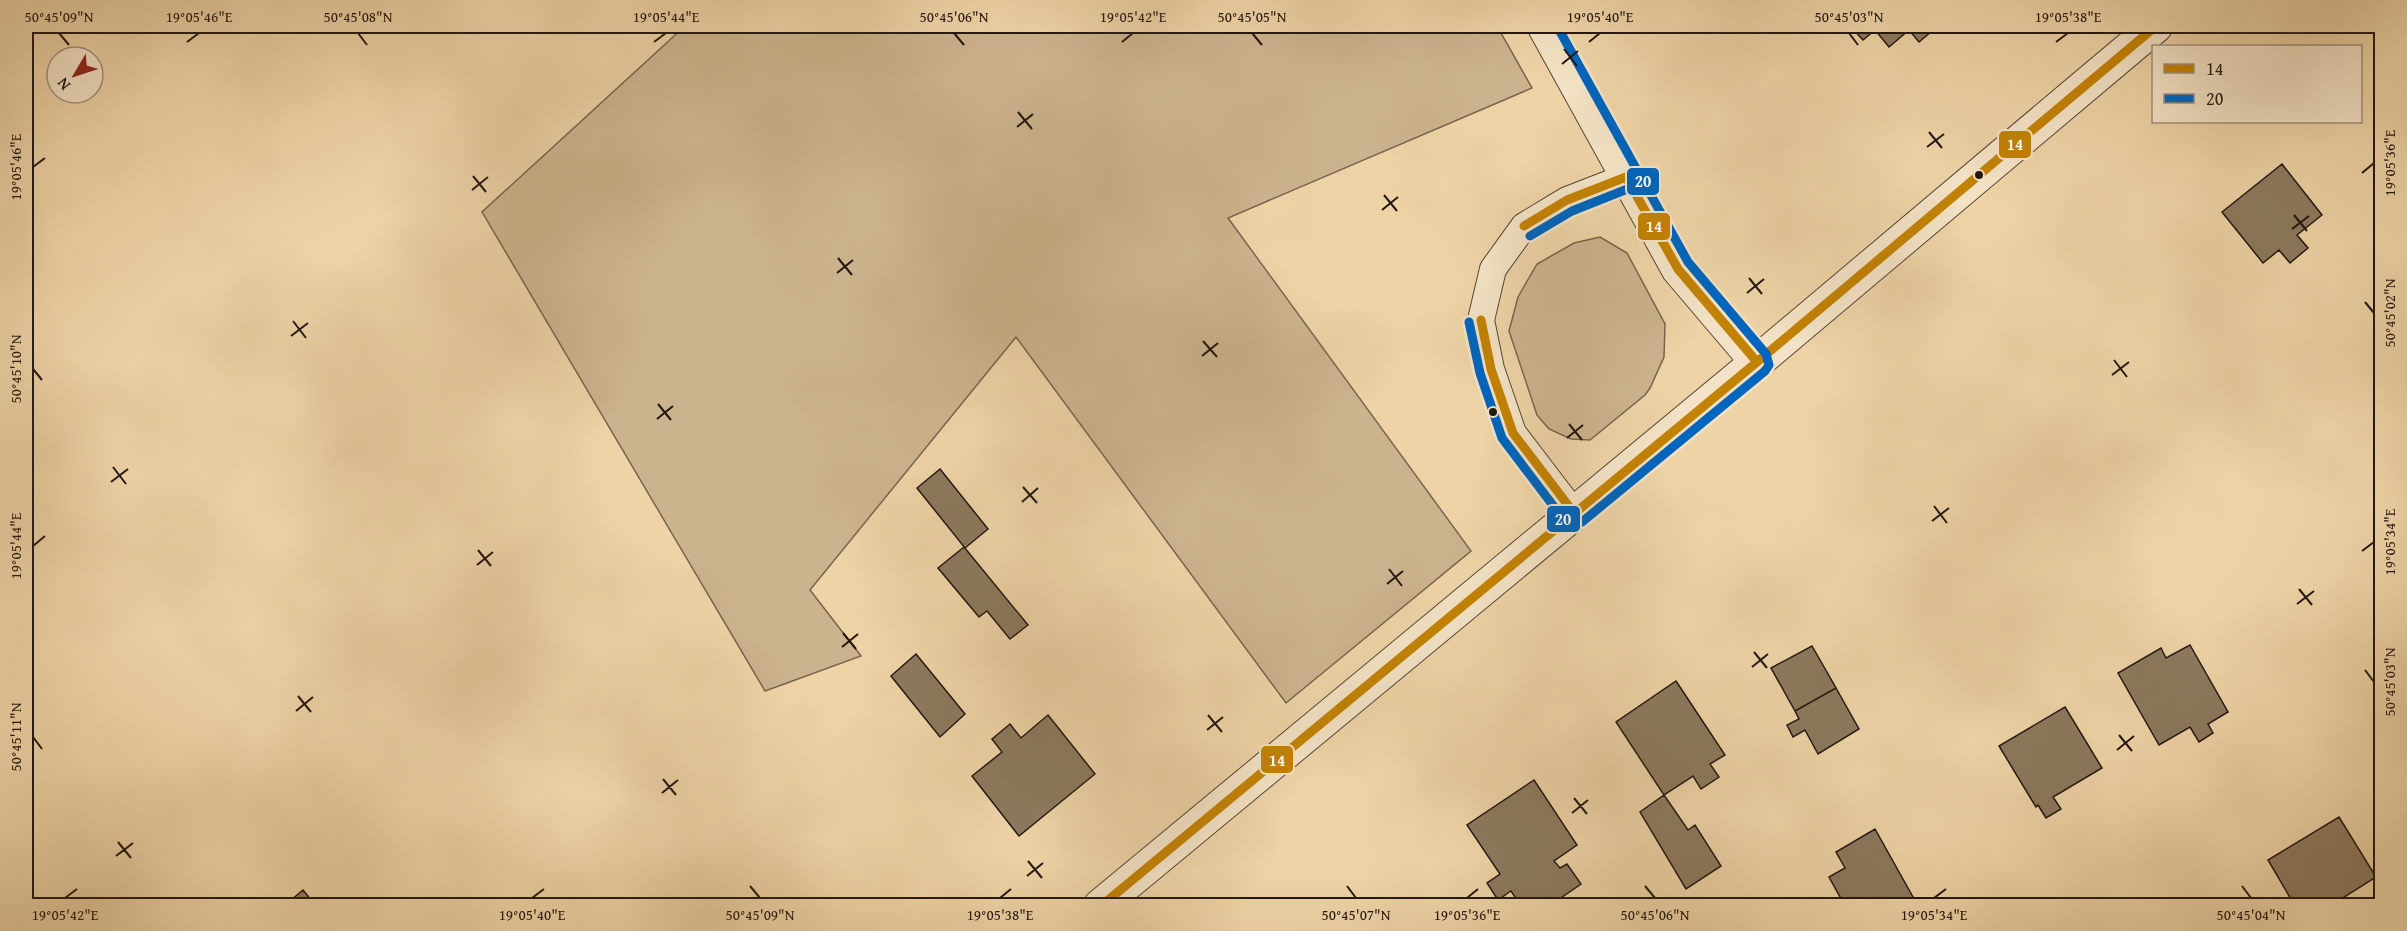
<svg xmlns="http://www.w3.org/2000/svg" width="2407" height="931" font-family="'Gentium Book Plus',serif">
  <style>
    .green { fill: #cbb38d; stroke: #77654f; stroke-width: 1.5 }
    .building { fill: #8c795e; stroke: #231711; stroke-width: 1.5 }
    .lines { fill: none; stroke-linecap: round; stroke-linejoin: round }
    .service-casing { stroke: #564636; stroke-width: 28 }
    .tertiary-casing { stroke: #564636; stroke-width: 35 }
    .service { stroke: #f3e2c5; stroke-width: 26 }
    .tertiary { stroke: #f3e2c5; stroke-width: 33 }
    .bus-1-casing { stroke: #f3e2c5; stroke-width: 14 }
    .bus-2-casing { stroke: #f3e2c5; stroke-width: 14 }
    .bus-1 { stroke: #c28204; stroke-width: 9 }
    .bus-2 { stroke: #0065bd; stroke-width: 9 }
    .ticks { fill: none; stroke: #231711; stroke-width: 2 }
    .bus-dot { fill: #231711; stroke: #f3e2c5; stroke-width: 2 }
    .line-badge { stroke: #f3e2c5; stroke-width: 2 }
    .badge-label { font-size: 16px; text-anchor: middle; font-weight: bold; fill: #fff }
    .neatline { fill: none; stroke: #231711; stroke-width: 2 }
    .ticks-label { font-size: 15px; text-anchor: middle; fill: #231711 }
  </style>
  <rect width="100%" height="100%" fill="#edd3a6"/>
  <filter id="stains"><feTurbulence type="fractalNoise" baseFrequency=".00333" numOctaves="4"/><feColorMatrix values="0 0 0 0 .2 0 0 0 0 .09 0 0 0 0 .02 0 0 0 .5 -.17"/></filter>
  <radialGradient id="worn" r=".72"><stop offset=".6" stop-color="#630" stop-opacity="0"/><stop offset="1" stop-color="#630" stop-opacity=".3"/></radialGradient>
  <path class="green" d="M685,26H1497L1532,88L1228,218L1471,551L1286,703L1016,337L810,590L861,656L765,691L482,212Z
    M1600,237L1627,253L1665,324L1664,357L1650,388L1645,395L1590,440L1571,439L1549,429L1537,415L1509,331L1518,297L1537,264L1574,243Z"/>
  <path class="building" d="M1850,26H1938L1919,42L1909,30L1889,47L1875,30L1863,40Z
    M2282,164L2322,215L2297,235L2308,248L2290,263L2279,250L2263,263L2222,212Z
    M940,469L988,529L965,548L917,488Z
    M964,547L1028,625L1010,639L987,611L979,617L938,568Z
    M2190,645L2228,712L2208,724L2213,733L2199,742L2190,727L2159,745L2118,673L2161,648L2166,658Z
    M1812,646L1836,688L1795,711L1771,668Z
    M916,654L965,714L940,737L891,676Z
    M1676,681L1725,755L1710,764L1719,777L1701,789L1693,776L1664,795L1616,722Z
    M1836,688L1859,729L1818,754L1805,730L1793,737L1787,725L1799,719L1795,711Z
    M2065,707L2102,768L2053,797L2061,809L2046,818L2038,805L2036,807L1999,746Z
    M1048,715L1095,774L1019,836L972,776L1002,752L992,739L1010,724L1021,738Z
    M1534,780L1577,845L1554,861L1560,868L1567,864L1581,884L1549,906H1521L1511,891L1498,900L1487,883L1500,874L1467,825Z
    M1664,795L1688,830L1695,825L1721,866L1686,889L1640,812Z
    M2339,817L2376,877L2341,899L2345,906H2295L2268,860Z
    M1875,829L1918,906H1845L1829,877L1845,868L1836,852Z
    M303,890L316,906H284Z"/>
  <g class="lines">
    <g class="service-casing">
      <path id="service" d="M1574,513L1513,433L1491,369L1481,320L1493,269L1524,226L1567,200L1626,177"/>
    </g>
    <g class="tertiary-casing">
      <path id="tertiary" d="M1544,26L1678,269L1757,362
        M1100,906L1757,362L2156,26"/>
    </g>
    <use href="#service" class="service"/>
    <use href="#tertiary" class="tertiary"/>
    <g class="bus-1-casing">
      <path id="bus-1" d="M1524,226L1567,200L1626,177L1678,269L1757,362
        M1481,320L1491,369L1513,433L1574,513
        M1101,906L1757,362L2156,26"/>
    </g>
    <g class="bus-2-casing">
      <path id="bus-2" d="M1530,236L1572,211L1630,188
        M1469,322L1480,373L1502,438L1564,520L1573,525L1582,522L1765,371L1769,365L1766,354L1688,262L1557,26"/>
    </g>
    <use href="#bus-1" class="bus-1"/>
    <use href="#bus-2" class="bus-2"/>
  </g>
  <path class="ticks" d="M59,33L69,45M358,33L367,45M954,33L964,45M1252,33L1262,45M1849,33L1858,45M187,42L199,33M654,42L666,33M1122,42L1133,33M1589,42L1600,33M2056,42L2068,33M1564,49L1577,66M1562,64L1578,51M1018,112L1032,129M1017,127L1033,114M1929,132L1942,148M1927,147L1944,134M33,167L45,158M2362,173L2374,163M473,176L486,192M472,190L488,177M1384,195L1397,211M1382,210L1398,197M2294,215L2307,231M2292,229L2309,216M838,258L852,275M837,273L853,260M1749,278L1762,294M1747,293L1764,279M2365,302L2374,313M293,321L306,338M291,336L308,323M1203,341L1217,357M1202,356L1218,343M2114,360L2127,377M33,369L42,380M2112,375L2129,362M658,404L671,420M657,419L673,406M1569,424L1582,440M1567,438L1583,425M113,467L126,484M111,482L128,469M1023,487L1037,503M1022,502L1038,488M1934,506L1947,523M1932,521L1949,508M33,546L45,536M478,550L491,566M2362,551L2374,542M477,565L493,552M1389,569L1402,586M1387,584L1403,571M2299,589L2312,605M2297,604L2314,591M843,633L856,649M842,647L858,634M1754,652L1767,668M1752,667L1768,654M2365,670L2374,682M298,696L311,712M296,711L313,697M1208,715L1222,732M1207,730L1223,717M2119,735L2132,751M33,737L42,749M2117,750L2134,736M663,779L676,795M662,793L678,780M1574,798L1587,814M1572,813L1588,800M118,842L131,858M116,856L133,843M1028,861L1042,878M1027,876L1043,863M750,886L760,898M1347,886L1356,898M1645,886L1655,898M2242,886L2251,898M65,898L77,889M532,898L544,889M1000,898L1011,889M1467,898L1478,889M1934,898L1946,889"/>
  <g class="bus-dot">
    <circle cx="1979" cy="175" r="5"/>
    <circle cx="1493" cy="412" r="5"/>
  </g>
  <g class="line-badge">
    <rect x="1998" y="130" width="34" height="29" rx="6" fill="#c28204"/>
    <rect x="1626" y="167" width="34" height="29" rx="6" fill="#0065bd"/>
    <rect x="1637" y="212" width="34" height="29" rx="6" fill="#c28204"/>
    <rect x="1546" y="505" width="35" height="28" rx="6" fill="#0065bd"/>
    <rect x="1260" y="745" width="34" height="29" rx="6" fill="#c28204"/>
  </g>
  <g class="badge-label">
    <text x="2015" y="150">14</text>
    <text x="1643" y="187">20</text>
    <text x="1654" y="232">14</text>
    <text x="1563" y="525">20</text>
    <text x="1277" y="766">14</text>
  </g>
  <rect width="2407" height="931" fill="none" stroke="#edd3a6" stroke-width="66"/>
  <rect x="2152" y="45" width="210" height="78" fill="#f3e2c5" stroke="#a0917d" stroke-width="1.5"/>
  <rect x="2164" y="64" width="30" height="9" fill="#c28204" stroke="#a0917d" stroke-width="1.5"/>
  <text x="2206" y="75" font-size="18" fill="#231711">14</text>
  <rect x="2164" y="94" width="30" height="9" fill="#0065bd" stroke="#a0917d" stroke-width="1.5"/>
  <text x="2206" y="105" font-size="18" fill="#231711">20</text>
  <g transform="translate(75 75) rotate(231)"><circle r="28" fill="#f3e2c5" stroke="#a0917d" stroke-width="1.5"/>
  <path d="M0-4.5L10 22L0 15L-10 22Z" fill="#8f2418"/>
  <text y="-9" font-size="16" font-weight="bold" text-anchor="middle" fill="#231711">N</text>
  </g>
  <rect x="33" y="33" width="2341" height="865" class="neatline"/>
  <g class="ticks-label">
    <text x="59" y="22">50°45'09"N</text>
    <text x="199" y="22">19°05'46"E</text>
    <text x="358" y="22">50°45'08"N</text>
    <text x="666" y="22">19°05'44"E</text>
    <text x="954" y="22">50°45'06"N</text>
    <text x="1133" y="22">19°05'42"E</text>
    <text x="1252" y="22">50°45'05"N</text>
    <text x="1600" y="22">19°05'40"E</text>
    <text x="1849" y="22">50°45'03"N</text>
    <text x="2068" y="22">19°05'38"E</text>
    <text transform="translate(2390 163) rotate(-90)" y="5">19°05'36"E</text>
    <text transform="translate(16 167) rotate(-90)" y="5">19°05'46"E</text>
    <text transform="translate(2390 313) rotate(-90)" y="5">50°45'02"N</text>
    <text transform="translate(16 369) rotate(-90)" y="5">50°45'10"N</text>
    <text transform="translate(2390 542) rotate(-90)" y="5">19°05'34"E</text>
    <text transform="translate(16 546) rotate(-90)" y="5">19°05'44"E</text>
    <text transform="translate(2390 682) rotate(-90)" y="5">50°45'03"N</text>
    <text transform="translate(16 737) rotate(-90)" y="5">50°45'11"N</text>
    <text x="65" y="920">19°05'42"E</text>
    <text x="532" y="920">19°05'40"E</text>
    <text x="760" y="920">50°45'09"N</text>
    <text x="1000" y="920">19°05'38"E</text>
    <text x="1356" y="920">50°45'07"N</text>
    <text x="1467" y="920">19°05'36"E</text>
    <text x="1655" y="920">50°45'06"N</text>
    <text x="1934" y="920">19°05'34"E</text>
    <text x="2251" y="920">50°45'04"N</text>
  </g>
  <rect width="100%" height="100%" filter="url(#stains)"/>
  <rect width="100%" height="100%" fill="url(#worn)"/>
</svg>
